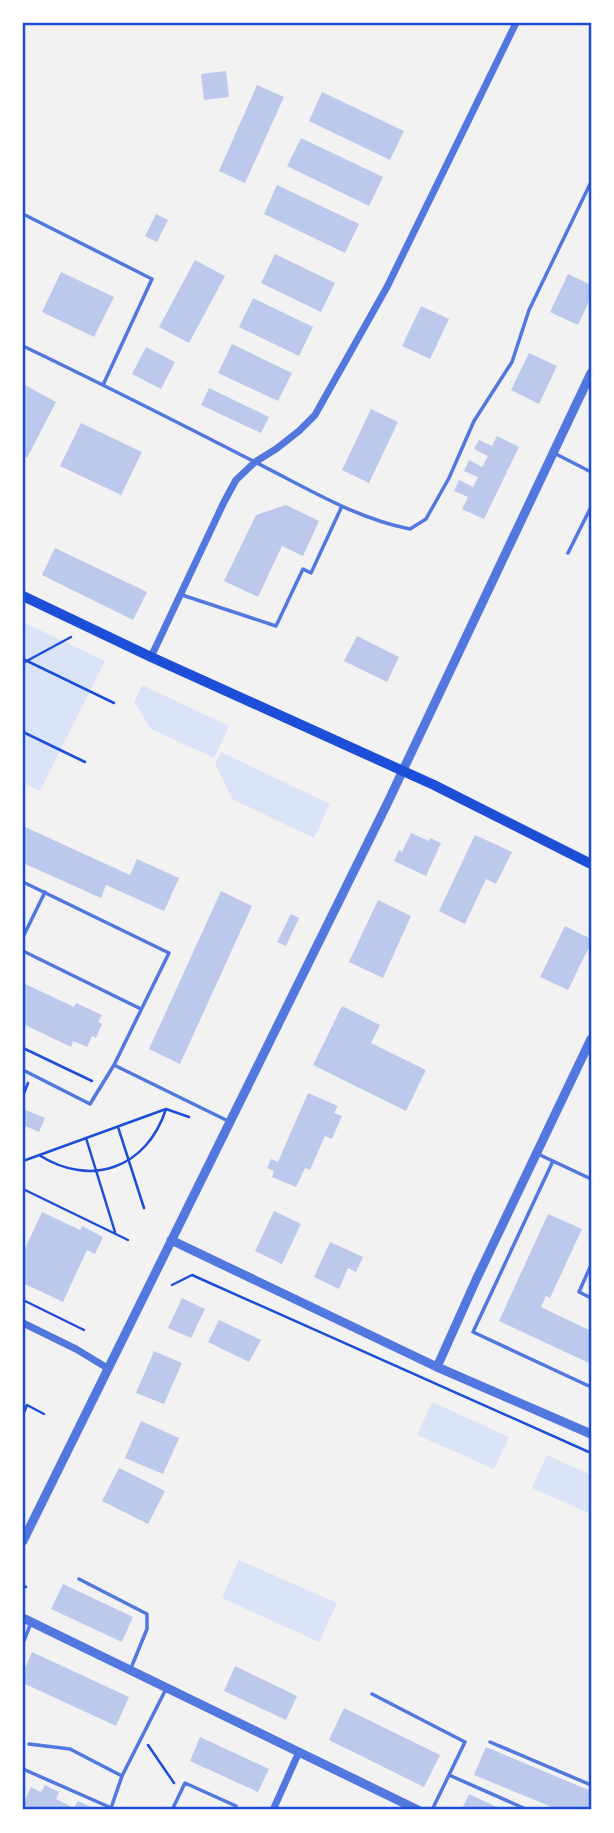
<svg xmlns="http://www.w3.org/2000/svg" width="614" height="1833" font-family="Bitter,serif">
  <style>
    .green { fill: #dbe4f7 }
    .building { fill: #bdc9ec }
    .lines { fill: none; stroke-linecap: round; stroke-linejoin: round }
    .path { stroke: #1d4ed8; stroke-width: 2.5 }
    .service { stroke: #5277de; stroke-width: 3.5 }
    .minor { stroke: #5277de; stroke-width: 7 }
    .tertiary { stroke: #5277de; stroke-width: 9 }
    .secondary { stroke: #1d4ed8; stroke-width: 10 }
    .neatline { fill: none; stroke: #1d4ed8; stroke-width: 2.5 }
  </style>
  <rect width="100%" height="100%" fill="#f2f2f2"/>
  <path class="green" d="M23,622L105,661L40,791L23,783Z
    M142,685L229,726L214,758L151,729L134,702Z
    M221,752L330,804L314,838L232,799L215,764Z
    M432,1402L509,1437L494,1469L417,1435Z
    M547,1455L591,1475V1514L532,1488Z
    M239,1560L337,1603L319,1642L222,1598Z"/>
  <path class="building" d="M226,71L229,97L204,100L201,74Z
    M257,85L284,97L245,183L219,171Z
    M322,92L404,131L390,160L309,121Z
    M301,138L383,177L369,206L287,166Z
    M277,185L359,224L345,253L264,214Z
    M156,214L168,220L157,242L145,236Z
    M275,254L335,283L321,312L261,283Z
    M195,260L225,276L189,343L159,327Z
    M61,272L114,297L94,337L42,312Z
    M568,274L591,285V297L578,325L550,312Z
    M253,298L313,327L299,356L239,327Z
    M421,306L449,319L430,359L402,346Z
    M232,344L292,373L278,401L218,373Z
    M146,347L175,362L161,389L132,374Z
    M529,353L557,366L539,404L511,390Z
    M23,384L56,402L27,458L23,456Z
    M209,388L269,417L261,433L201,405Z
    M371,409L398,422L369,483L342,470Z
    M81,423L142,452L121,495L60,466Z
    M497,436L519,447L484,519L462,509L468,497L454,491L459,480L473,487L478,477L464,471L469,460L482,467L488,456L474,449L479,440L492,446Z
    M286,505L319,521L303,556L282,546L258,597L224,581L256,515Z
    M55,548L147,592L133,620L42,575Z
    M357,636L399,657L387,682L344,661Z
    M23,826L130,875L137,859L179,878L164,911L106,885L101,898L23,863Z
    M411,833L429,841L430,838L441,843L426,876L394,861L399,850L402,852Z
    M475,835L512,852L496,884L486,879L465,924L439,911Z
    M221,891L252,906L180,1064L149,1049Z
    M378,900L411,916L383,978L349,962Z
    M291,914L299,918L286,946L277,942Z
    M565,926L591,939V943L568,990L540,977Z
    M23,983L74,1007L76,1003L102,1015L98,1022L102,1024L96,1038L92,1036L87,1047L73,1041L71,1047L23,1024Z
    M342,1006L380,1025L371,1043L426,1070L406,1111L313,1065Z
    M308,1093L338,1106L334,1113L342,1116L332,1139L325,1136L310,1170L305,1168L296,1187L272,1177L274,1171L267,1168L271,1159L278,1162Z
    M23,1109L45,1118L39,1132L23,1125Z
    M274,1211L301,1224L282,1264L255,1251Z
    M42,1212L80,1230L82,1226L103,1237L95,1254L87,1250L63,1302L23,1283V1253Z
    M548,1214L582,1229L550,1298L546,1296L541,1307L591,1331V1364L499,1321Z
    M330,1242L363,1257L356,1272L348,1268L339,1289L314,1277Z
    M182,1298L205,1309L191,1338L168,1328Z
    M219,1320L261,1340L249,1362L208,1342Z
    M154,1351L182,1363L164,1404L136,1393Z
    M141,1421L179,1438L163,1474L125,1458Z
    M119,1468L165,1491L148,1524L102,1501Z
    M63,1584L133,1617L122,1642L51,1609Z
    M32,1652L129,1697L116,1726L23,1683V1673Z
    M235,1666L297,1696L286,1720L224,1691Z
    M344,1708L440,1755L424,1787L329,1740Z
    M200,1737L269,1769L258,1792L190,1761Z
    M486,1747L591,1791V1810H559L474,1775Z
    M45,1785L59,1792L56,1799L74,1808L78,1801L91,1807L90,1810H23V1805L31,1787L41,1792Z
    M469,1794L503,1810L462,1809Z"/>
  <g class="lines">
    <path class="path" d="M23,659L114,703
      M23,663L71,637
      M23,732L85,762
      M23,1048L92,1081
      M23,1096L28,1083
      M118,1127L144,1208
      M86,1138L115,1232
      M39,1155C91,1188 147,1168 166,1109
      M23,1161L166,1109L189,1117
      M23,1189L128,1240
      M172,1285L192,1275L591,1453
      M23,1300L84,1330
      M23,1415L27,1405L44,1414
      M23,1585L26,1587
      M148,1745L174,1783"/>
    <path class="service" d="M25,215L152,279L103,385
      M23,346C100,383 177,422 253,461C303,486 354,518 410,529L426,519L449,478L474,421L512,362L529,310L591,182
      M554,453L591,472
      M568,553L591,507
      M182,595L276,626L303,569L311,573L342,506
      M23,882L169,953L114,1065L228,1121
      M23,937L45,892
      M23,951L141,1009
      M23,1070L90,1104L114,1065
      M538,1154L591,1179
      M553,1161L473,1332L591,1387
      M591,1265L579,1292L591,1298
      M79,1579L147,1614V1629L131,1668
      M23,1643L31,1623
      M372,1694L465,1742L432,1810
      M490,1742L591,1785
      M29,1744L70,1749L122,1776
      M23,1769L116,1810
      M449,1775L528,1810
      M111,1808L122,1776L166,1689
      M172,1810L185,1783L236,1806L234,1810"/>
    <path class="minor" d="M151,657L224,502L236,480L255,462L276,449L299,431L315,415L387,287L516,23
      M23,1323L76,1349L109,1369
      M273,1810L299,1752"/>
    <path class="tertiary" d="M171,1240L437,1367L591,1434
      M437,1367L476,1280L591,1039
      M23,1541L387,804L591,373
      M23,1618L418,1810"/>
    <path class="secondary" d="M23,596L151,657L434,785L591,864"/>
  </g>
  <rect width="614" height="1833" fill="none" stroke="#ffffff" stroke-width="49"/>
  <rect x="24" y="24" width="566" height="1784" class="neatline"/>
</svg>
